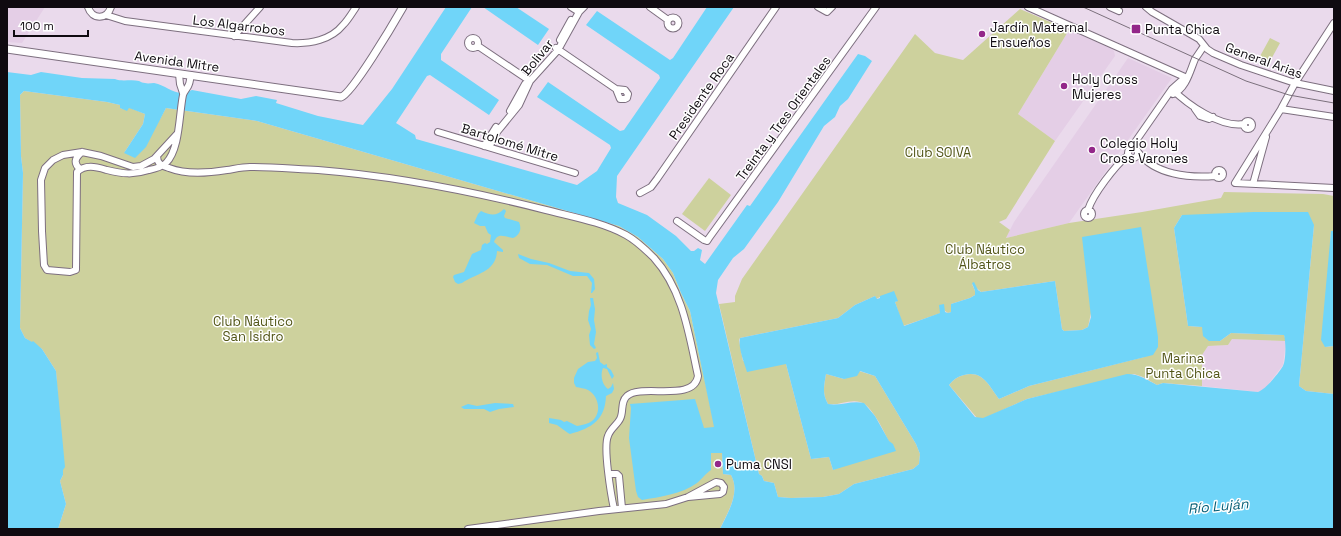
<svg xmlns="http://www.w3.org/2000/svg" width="1341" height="536" font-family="'Space Grotesk',sans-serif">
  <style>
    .built { fill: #e4cee6 }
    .green { fill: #cdd19d }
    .water { fill: #70d5f9 }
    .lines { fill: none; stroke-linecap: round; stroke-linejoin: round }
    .minor-casing { stroke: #7d6f7f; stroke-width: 8 }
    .tertiary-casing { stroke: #7d6f7f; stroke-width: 9 }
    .minor { stroke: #fff; stroke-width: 6 }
    .tertiary { stroke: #fff; stroke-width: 7 }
    .tram { stroke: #7b707c; stroke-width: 1 }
    .poi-dot { fill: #932789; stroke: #fff; stroke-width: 1.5 }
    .labels { text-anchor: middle; stroke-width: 3; stroke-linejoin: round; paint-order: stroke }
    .street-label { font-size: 13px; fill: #0f0a10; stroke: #fff }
    .poi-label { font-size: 13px; fill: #0f0a10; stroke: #fff; text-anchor: start }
    .park-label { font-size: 13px; fill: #525517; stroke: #fff }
    .water-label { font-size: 14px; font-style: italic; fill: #065e76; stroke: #fff }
  </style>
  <rect width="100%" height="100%" fill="#eadaec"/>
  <path class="built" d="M7,7H45L22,43L7,42Z
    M1069,30L1112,49L1114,51L1115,56L1055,141L1018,114Z
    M1128,58L1172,78L1069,223L1006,238L1014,222Z
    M1232,339L1286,341L1283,365L1264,390L1258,392L1202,386V355L1208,346L1228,345Z"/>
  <path class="green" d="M1020,9L1069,30L1018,114L1055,141L1006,219L999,222L1010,230L1006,238L1069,223L1142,212L1221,198L1224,192L1323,194L1334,196V231H1331L1325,347L1334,346V394L1306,391L1299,386L1314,225L1182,215L1174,228L1188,326L1202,327L1220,341L1231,333L1284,335L1286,341L1232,339L1228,345L1208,346L1202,355V386L1163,383L1157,385L1143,377L1134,374L1027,399L983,419L977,418L949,385C954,379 957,377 964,375C983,370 989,386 999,399L1029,386L1144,357L1091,313L1088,327L1082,330L1064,331L1062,329L1055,281L981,292L972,284L975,291V295L970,298L951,304V312L948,313L945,311L940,305L941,313L903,326L895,302L897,301L880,297L876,299L875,296L855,305L838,318L740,338L739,340L743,361L786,364L811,459L829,457L833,470L889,442C884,431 871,404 860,402C849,399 838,406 828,404C822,394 824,386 826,374L844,379L859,371L875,376L916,444L920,454L919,464L913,469L854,484L839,494L823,497L791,498L778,497L774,483L764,481L762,476L759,474L719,304L735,302V296L742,279L915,34L935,53L963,60Z
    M1270,38L1280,43L1269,63L1259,58Z
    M24,91L107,102L120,105V108L127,110L128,107L145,114L143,124L124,153L160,119L166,108L257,121L619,226L638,237L663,259L673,273L681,293L690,311L715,428L722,453L723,474L731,475C741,493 727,513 720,529H58L66,504L60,481L63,475L56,371L42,349L25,338L20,328L23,173L21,156L20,95Z
    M709,178L731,195L705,231L682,214Z"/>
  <path class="water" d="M446,7H472L441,54V60L499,100L489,115L430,75L427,76L396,123L415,135L416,139L577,185L597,171L611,148L610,145L537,97L548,82L620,131L624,130L660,78L659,75L586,25L597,11L670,60L673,58L707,7H734L617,176L616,197L618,203L647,215L676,236L691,251H694L698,248L702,250L700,260L705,264L747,205L750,206L858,54L865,56L872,61L848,99L840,106L835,117L824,126L778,202L744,249L733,258L718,280L716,293L759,474L762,476L764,481L774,483L778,497L791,498L823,497L839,494L854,484L913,469L919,464L920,454L916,444L875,376L860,371L857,376L844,379L826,374C824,386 822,394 828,404C840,406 852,400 864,403L875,416L889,441L893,444L896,451L833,470L829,457L811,459L786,364L747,372C744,362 738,348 740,338L838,318L855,305L875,296L877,299L880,298V296L894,291L898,301L895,302L904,326L940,313L939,305L944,304L945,312L948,313L951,312V304L970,298L975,295V291L972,283L974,282L978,290L981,292L1055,281L1062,329L1064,331L1082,330L1088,327L1091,317L1082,237L1141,227L1158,337V347L1153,355L1029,386L999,399C989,386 983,370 964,375C957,377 954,379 949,385L975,417L983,418L1027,399L1127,374C1140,374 1147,380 1157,385L1163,383L1258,392C1266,389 1278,374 1283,366C1286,360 1286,342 1284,335L1231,333L1220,341H1209L1203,336L1202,327L1188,326L1174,228L1182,215L1254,212H1308L1314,225L1299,386L1306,391L1334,394V529H720C727,514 741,493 731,475L723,474L722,453H711V470C705,474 702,479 697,483C682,494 659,497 642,500L638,497L636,491L629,438L631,408L630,404L695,399L704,428L714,427L690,311L681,293L673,273L663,259L638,237L619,226L257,121L166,108L146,147L135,158L124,153L143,124L145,114L129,108L127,111L120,108V105L107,102L24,91L20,95L21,156L23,173L20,328L25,338L32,342L33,341L42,349L56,371L65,467L63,470V475L60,481L66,504L58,529H7V72L31,75L41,72L82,78L115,79C122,82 131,79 139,81C141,82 143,83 145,83C148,84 151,83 154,83C169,86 175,98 192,90L241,99L256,96L277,100L276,103L318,116L363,125L392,89Z
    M483,7H516L549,29L538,45Z
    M504,209L506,211L504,216L505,218L519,222C522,229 520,235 513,238C504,237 498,232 494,242L503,250V252L497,251C496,272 477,273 462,283L458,284L455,282L453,277L454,275L464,272L472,254L481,250L482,245L485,243L487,244L490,242L491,235L488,233L485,226H480L474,223L478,214L481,211C490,215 496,217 504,209Z
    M1331,231H1334V346L1325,347L1321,340Z
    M518,254L531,259L549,263L570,271L589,273L594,279L595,289L592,293H591L592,283L587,276H573L547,265L530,264L519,258Z
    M590,298H593L595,309L594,320L596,332L594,344L596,348L594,349L590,345L589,335L591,329L588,320L589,311L591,305Z
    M598,352L600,362L604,365L607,364V367L611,370L614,376L612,379L607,369L603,368C600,375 602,385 608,389L611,387L613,383L614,389L612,393L606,396C605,420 592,428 570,434L568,433L557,425L549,423V418L561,420L564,422L567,421L577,426C582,425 588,424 592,421C602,413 599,396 588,390C584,388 580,388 576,387L574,383V378L578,369L588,362L595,361L597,358L596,353Z
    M495,403L513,404L514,407L499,409L490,412L484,409H464L461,407L468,404L477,406Z"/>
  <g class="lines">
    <g class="minor-casing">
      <path id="minor" d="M88,7C92,20 107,20 111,7
        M571,7L579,12
        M650,7L668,20
        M818,7L827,12L832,7
        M1028,7L1187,78
        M1110,7L1119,11
        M1146,7L1152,12L1199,39L1207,49L1213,53L1241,65L1295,83L1334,91
        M106,15L125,21L292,43C310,44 331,40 343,25C348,20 352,13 356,7
        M667.5 23a5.5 5.5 0 1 1 11 0a5.5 5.5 0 1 1-11 0Z
        M1334,23L1295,83L1281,109L1235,183L1334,188
        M234,36L260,7
        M468 43a5 5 0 1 1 10 0a5 5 0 1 1-10 0Z
        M560,40L571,20
        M478,46L530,81
        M556,48L616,89L625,90L628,94L627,98L625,99H620L616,89
        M179,74L180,84L183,93
        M1172,89C1187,104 1220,128 1244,124
        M1173,94C1186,89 1190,71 1195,59C1198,55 1201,50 1204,46
        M1195,109L1200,116L1209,119L1213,117
        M1281,109L1334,117
        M510,111L525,84
        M1244 125a4 4 0 1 1 8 0a4 4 0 1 1-8 0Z
        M438,132L575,173
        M177,134L154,159L141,166L133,167L101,156L82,152L63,155L53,160L45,168L41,180L42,231L44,265L47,270L70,272L76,270L77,172C86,164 96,167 107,170C122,174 134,175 149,170C154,169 162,167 166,163C180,149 179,114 183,95C184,91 188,88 189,84C190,82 190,78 191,75
        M484,146L496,127
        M489,147L497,132L519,105L530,81L558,50L579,12L584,7
        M1128 153a5 5 0 1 1 10 0a5 5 0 1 1-10 0Z
        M1131,148L1172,89L1181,81L1187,78
        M1138,152C1155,175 1189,178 1215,176
        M157,156C157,164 162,166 169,168C187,175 208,173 227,170C234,169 242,167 250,167C272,167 295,169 318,170C395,176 471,191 546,210C573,217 602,222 626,235C637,241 646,250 654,258C683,290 689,335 698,376C694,403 641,383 627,396C620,402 624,412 620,419C617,425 610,429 608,436C603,447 611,495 614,509
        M80,169C73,163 75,158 82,152
        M1215 174a4 4 0 1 1 8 0a4 4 0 1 1-8 0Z
        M1253,184L1266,137
        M640,193L651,187L657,179L776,7
        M1084 214a4 4 0 1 1 8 0a4 4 0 1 1-8 0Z
        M1088,210C1093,194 1115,166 1128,155
        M677,221L704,240L707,241L709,238L876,7
        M609,474H617L619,476L622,508
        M716,482L721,483L724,487L723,492L720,494L688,497Z
        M468,529L599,511L666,504L688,497"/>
    </g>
    <g class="tertiary-casing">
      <path id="tertiary" d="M7,49L341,97C352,94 395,21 403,7"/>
    </g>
    <use href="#minor" class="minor"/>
    <use href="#tertiary" class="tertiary"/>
    <path class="tram" d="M1083,7L1246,81L1289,95L1334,103"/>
  </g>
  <g class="poi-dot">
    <rect x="1131" y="24" width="10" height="10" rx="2"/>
    <circle cx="982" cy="34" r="4"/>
    <circle cx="1064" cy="86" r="4"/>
    <circle cx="1092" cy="150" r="4"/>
    <circle cx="718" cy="464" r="4"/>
  </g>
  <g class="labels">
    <g class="street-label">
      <text transform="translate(239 25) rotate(7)" y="5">Los Algarrobos</text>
      <text transform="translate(537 57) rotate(-51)" y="5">Bolivar</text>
      <text transform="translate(1264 60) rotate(20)" y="5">General Arias</text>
      <text transform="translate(177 61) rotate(8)" y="5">Avenida Mitre</text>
      <text transform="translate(701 96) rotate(-55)" y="5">Presidente Roca</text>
      <text transform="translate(783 118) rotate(-54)" y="5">Treinta y Tres Orientales</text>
      <text transform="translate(510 142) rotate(17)" y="5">Bartolomé Mitre</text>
    </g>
    <g class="poi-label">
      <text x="990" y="32">Jardín Maternal<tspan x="990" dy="15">Ensueños</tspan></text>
      <text x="1145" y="34">Punta Chica</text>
      <text x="1072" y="84">Holy Cross<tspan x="1072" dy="15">Mujeres</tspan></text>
      <text x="1100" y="148">Colegio Holy<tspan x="1100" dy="15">Cross Varones</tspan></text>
      <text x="726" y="469">Puma CNSI</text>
    </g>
    <g class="park-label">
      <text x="938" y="157">Club SOIVA</text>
      <text x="985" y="254">Club Náutico<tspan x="985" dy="15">Álbatros</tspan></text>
      <text x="253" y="326">Club Náutico<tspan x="253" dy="15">San Isidro</tspan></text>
      <text x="1183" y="363">Marina<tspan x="1183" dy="15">Punta Chica</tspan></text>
    </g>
    <g class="water-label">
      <text transform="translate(1218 506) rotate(-5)" y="5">Río Luján</text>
    </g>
  </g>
  <rect width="1341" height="536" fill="none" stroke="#0f0a10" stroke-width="16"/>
  <path d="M14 30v6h74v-6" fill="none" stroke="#0f0a10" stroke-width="2"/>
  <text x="20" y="30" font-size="12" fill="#0f0a10" stroke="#ffffff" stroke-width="3" paint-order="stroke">100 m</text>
</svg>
